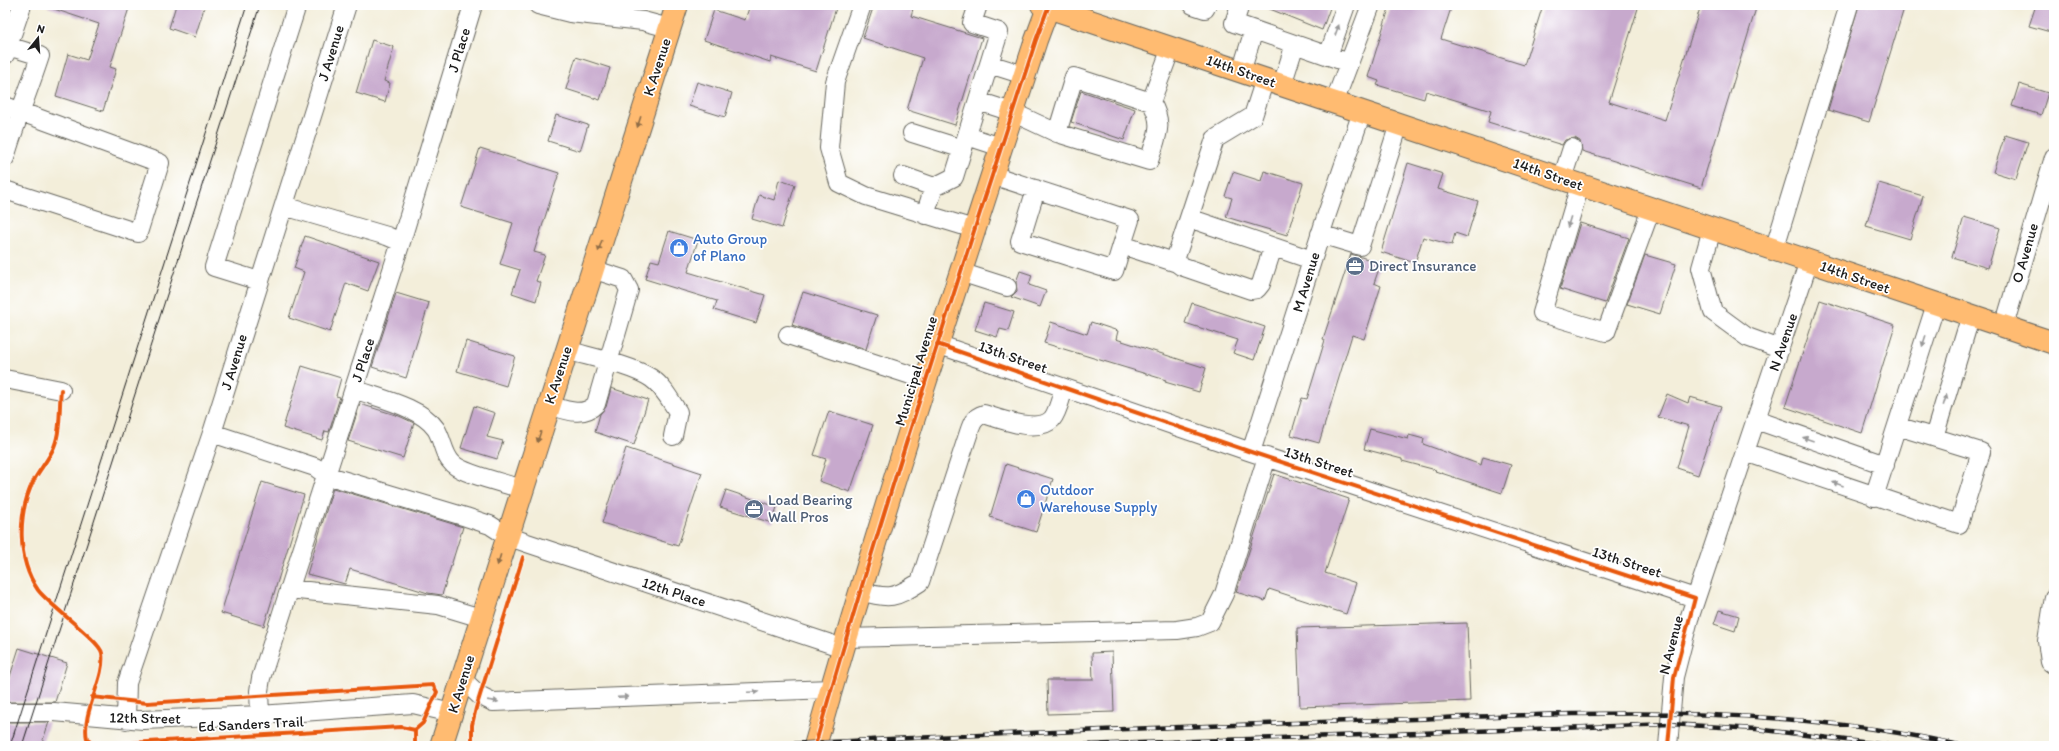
<svg xmlns="http://www.w3.org/2000/svg" width="2059" height="751" font-family="Itim,sans-serif">
  <style>
    .building { fill: #c7a9cd }
    .lines { fill: none; stroke-linecap: round; stroke-linejoin: round }
    .minor-casing { stroke: #67665e; stroke-width: 20 }
    .major-casing { stroke: #67665e; stroke-width: 24 }
    .minor { stroke: #fff; stroke-width: 18 }
    .major { stroke: #ffbb71; stroke-width: 22 }
    .tram { stroke: #1c1c1c; stroke-width: 1 }
    .rail-casing { stroke: #1c1c1c; stroke-width: 4.5 }
    .rail { stroke: #fff; stroke-width: 3; stroke-dasharray: 9; stroke-linecap: butt }
    .cycleway-casing { stroke: #fff; stroke-width: 6 }
    .cycleway { stroke: #e8590c; stroke-width: 4 }
    .oneway { fill: #999 }
    .oneway2 { fill: #8e6c46 }
    .labels { text-anchor: middle; stroke-width: 3.5; stroke-linejoin: round; paint-order: stroke }
    .street-label { font-size: 15px; fill: #1c1c1c; stroke: #fff }
    .shop-label { font-size: 15px; fill: #366cbe; stroke: #fff; text-anchor: start }
    .service-label { font-size: 15px; fill: #4e5e75; stroke: #fff; text-anchor: start }
  </style>
  <rect width="100%" height="100%" fill="#fff"/>
  <filter id="ink" filterUnits="userSpaceOnUse"><feTurbulence type="fractalNoise" baseFrequency=".025" numOctaves="2"/><feDisplacementMap in="SourceGraphic" scale="8" xChannelSelector="R" yChannelSelector="G"/><feConvolveMatrix kernelMatrix="1 2 1 2 8 2 1 2 1" color-interpolation-filters="sRGB"/></filter>
  <filter id="wash" filterUnits="userSpaceOnUse"><feTurbulence type="fractalNoise" baseFrequency=".012" numOctaves="4" result="noise"/><feDisplacementMap in="SourceGraphic" scale="16" xChannelSelector="R" yChannelSelector="G"/><feGaussianBlur stdDeviation="0.9" result="paint"/><feColorMatrix in="noise" values="0 0 0 0 0 0 0 0 0 0 0 0 0 0 0 0 0 1.4 0 .05"/><feComposite in="paint" operator="in"/></filter>
  <g filter="url(#wash)">
    <rect width="100%" height="100%" fill="#f3eeda"/>
    <g id="blocks">
      <path class="building" d="M48,5H130L110,67L116,69L103,111L56,96L68,54L87,60L99,24L48,7Z
        M176,5H205L195,37L169,28Z
        M750,5H837L816,71L771,57L770,62L704,40L714,10L745,20Z
        M874,5H914L911,16L982,38L955,125L907,110L923,58L863,38Z
        M1260,5H1331L1322,30Z
        M1390,5H1452L1441,39L1524,65L1543,5H1639L1609,102L1665,120L1701,5H1757L1701,188L1582,151L1580,141L1575,138L1565,140L1562,145L1488,122L1491,111L1426,91L1424,99L1377,85L1379,81L1368,77Z
        M1859,5H1905L1869,122L1828,110Z
        M2036,5H2054V33L2029,26Z
        M372,40L394,47L384,81L390,83L385,102L356,93Z
        M576,57L610,68L600,100L566,89Z
        M697,82L732,93L725,117L689,106Z
        M2019,84L2048,93L2041,115L2012,106Z
        M1081,91L1135,109L1124,140L1071,122Z
        M556,115L588,125L580,151L548,141Z
        M2005,135L2028,142L2016,179L1993,172Z
        M480,148L559,173L534,252L545,255L536,281L541,283L536,301L512,293L520,270L500,264L513,223L461,207Z
        M1408,163L1443,174L1438,189L1478,201L1467,237L1455,233L1452,245L1423,237L1415,263L1381,252Z
        M1264,171L1303,183L1287,235L1226,217L1232,198L1225,196L1233,172L1261,181Z
        M779,180L795,185L782,228L752,219L759,195L774,200Z
        M1879,183L1923,196L1910,239L1866,226Z
        M1964,217L2000,228L1988,268L1952,257Z
        M1580,223L1629,238L1605,303L1560,289Z
        M669,231L698,240L688,272L765,295L756,323L714,310L717,301L645,279L651,260L659,262Z
        M305,236L379,261L368,291L346,283L330,332L289,318L304,272L294,268Z
        M1351,254L1381,263L1374,283L1381,286L1364,339L1352,335L1319,443L1291,435L1302,398L1307,399L1325,340L1323,339Z
        M1645,255L1676,264L1660,314L1627,304Z
        M1020,271L1032,275L1029,285L1046,291L1040,307L1011,297L1017,291L1016,282Z
        M803,292L877,315L866,349L792,325Z
        M396,293L429,303L406,378L372,367Z
        M1820,300L1895,325L1862,433L1785,407Z
        M984,303L1014,312L1008,331L1000,329L997,337L975,330Z
        M1192,303L1265,327L1254,360L1233,353L1238,340L1185,323Z
        M1051,322L1087,334L1091,322L1118,331L1116,339L1206,368L1199,392L1165,382L1166,380L1044,343Z
        M466,341L515,356L506,386L457,371Z
        M302,366L341,378L336,396L340,397L329,432L325,431L322,440L283,428Z
        M611,388L648,400L634,445L595,432L600,414L606,407Z
        M1667,394L1688,403L1690,397L1721,406L1698,475L1677,468L1689,426L1658,417Z
        M360,404L399,416L414,423L403,458L348,441Z
        M474,406L495,413L487,437L503,441L497,459L461,448Z
        M829,411L873,425L850,492L819,481L826,459L814,455Z
        M1370,429L1408,439L1409,435L1424,439L1423,444L1481,465L1483,457L1511,465L1502,493L1435,471L1436,470L1402,461V459L1364,449Z
        M626,448L702,473L678,546L602,523Z
        M1006,464L1053,479L1036,532L990,517Z
        M1274,474L1349,499L1325,573L1356,583L1346,614L1269,589L1265,601L1236,592Z
        M262,482L304,495L264,626L221,613Z
        M333,488L463,527L442,595L428,593L350,569L345,584L307,574Z
        M726,490L777,507L772,523L720,507Z
        M1719,610L1739,616L1735,631L1714,624Z
        M1467,623L1470,701L1300,707L1297,628Z
        M19,648L67,663L55,702H5V692Z
        M1112,652L1114,712L1048,714L1047,680H1093L1092,653Z
        M5,722H49L41,746H5Z"/>
    </g>
  </g>
  <g filter="url(#ink)">
    <use href="#blocks" fill-opacity="0" stroke="#67665e" stroke-width="1"/>
    <g class="lines">
      <g class="minor-casing">
        <path id="minor" d="M538,5L570,13L643,21L669,28
          M862,5L835,82L829,148L839,183L866,196L974,229
          M1193,5L1205,9L1207,5
          M1240,5L1234,23L1349,63
          M5,55L22,5
          M1328,56L1346,5
          M989,64L1024,75
          M1241,72L1254,30
          M1265,79L1253,116L1215,139L1189,218L1312,260
          M1282,85L1295,44
          M978,101L1012,112L1057,133L1074,77L1151,102L1171,48
          M1334,103L1371,5
          M5,106L160,163L138,233L5,190
          M912,133L963,149
          M1057,133L1149,161C1156,137 1165,125 1151,102
          M967,136L1001,147
          M5,158C15,123 29,90 40,56L8,46
          M992,175L1130,220L1122,245L1177,263
          M903,176L934,187
          M1562,179L1572,148
          M1580,185L1542,313L1606,332L1651,209
          M1036,189L1020,241L1114,271L1122,245
          M284,206L387,236L401,242
          M925,215L934,187L954,177L999,32L972,23L978,5
          M1189,218L1176,257L1177,263L1181,266L1251,290L1257,289L1261,284L1273,247
          M1712,229L1701,268L1713,312L1747,337L1780,349
          M1320,234L1360,246L1399,124
          M1774,250L1849,5
          M960,272L1007,287
          M259,281L214,267L297,5
          M2004,326L2054,157
          M788,335L926,380
          M937,344L1251,452L1695,598
          M566,350C590,357 631,365 651,378C663,386 670,400 678,412L673,436
          M5,379L61,390
          M354,389C378,398 421,407 436,429C443,440 443,455 453,464C465,475 505,483 522,489
          M549,405C565,410 583,418 596,404L629,290L623,279L592,269
          M1756,420L1885,465
          M212,433L315,467L326,475L466,517L490,525L507,536L527,543L843,648
          M1934,437L1971,315
          M1251,452L1327,214L1362,112
          M1745,452L1959,524L1981,452L1897,426
          M1874,497L1936,304
          M289,589L438,605L481,618
          M860,591C890,600 895,598 920,582L969,432C972,423 974,417 984,414C1000,419 1038,434 1052,419C1058,412 1061,397 1064,388
          M2054,597L2047,641L2050,662L2054,665
          M845,638L1177,630L1197,627L1210,622L1224,594L1267,457
          M462,679L479,695L493,702L831,689
          M5,712H54L143,720L260,715L413,704L452,713
          M260,715L259,691L261,678L401,242L473,5
          M126,720L127,683L212,433L347,5
          M1668,746L1674,677L1689,619L1809,261"/>
      </g>
      <g class="major-casing">
        <path id="major" d="M1042,5L2054,343
          M441,746L677,5
          M815,746C882,509 960,275 1036,40L1049,5"/>
      </g>
      <use href="#minor" class="minor"/>
      <use href="#major" class="major"/>
      <path class="tram" d="M10,746L247,5
        M22,746L260,5"/>
      <g class="rail-casing">
        <path id="rail" d="M751,746C960,735 1170,727 1380,720C1575,714 1772,701 1964,746
          M1056,746L1670,724L1756,729L1894,746"/>
      </g>
      <use href="#rail" class="rail"/>
      <g class="cycleway-casing">
        <path id="cycleway" d="M937,344L1251,452L1695,598L1674,677L1668,746
          M61,390C59,408 61,430 54,447C49,459 40,469 34,480C17,513 17,560 38,590C50,606 100,641 102,653C106,678 81,712 87,739L91,743L97,745L401,727L415,730V746
          M92,697L147,703L433,685L437,692L423,723L415,730
          M472,746V725L476,708L523,557
          M815,746C882,509 960,275 1036,40L1049,5"/>
      </g>
      <use href="#cycleway" class="cycleway"/>
    </g>
    <defs><path id="oneway-solid" d="M-6-.8H1V-3.2L6.5 0L1 3.2V.8H-6Z"/></defs>
    <g class="oneway">
      <use href="#oneway-solid" transform="translate(1337 30) rotate(-70)"/>
      <use href="#oneway-solid" transform="translate(1569 222) rotate(107)"/>
      <use href="#oneway-solid" transform="translate(1924 341) rotate(108)"/>
      <use href="#oneway-solid" transform="translate(1945 400) rotate(-73)"/>
      <use href="#oneway-solid" transform="translate(1808 439) rotate(-161)"/>
      <use href="#oneway-solid" transform="translate(1838 484) rotate(-161)"/>
      <use href="#oneway-solid" transform="translate(753 692) rotate(-2)"/>
      <use href="#oneway-solid" transform="translate(623 697) rotate(-2)"/>
      <use href="#oneway-solid" transform="translate(493 701) rotate(8)"/>
    </g>
    <g class="oneway2">
      <use href="#oneway-solid" transform="translate(639 122) rotate(108)"/>
      <use href="#oneway-solid" transform="translate(600 246) rotate(108)"/>
      <use href="#oneway-solid" transform="translate(539 437) rotate(108)"/>
      <use href="#oneway-solid" transform="translate(499 560) rotate(107)"/>
    </g>
  </g>
  <defs>
    <g id="shop-disc" transform="scale(1)"><circle r="9.5" fill="#3f7fe0" stroke="#fff"/><path d="M-5-2.5h2.3a2.7 3.5 0 0 1 5.4 0H5L5.5 6h-11ZM-1.5-2.5h3a1.5 2.3 0 0 0-3 0Z" fill="#fff"/></g>
    <g id="office-disc" transform="scale(1)"><circle r="9.5" fill="#5c6f8a" stroke="#fff"/><path d="M-6-3h4V-5.5h4V-3h4V5H-6ZM-1-4.5V-3h2v-1.5ZM-6 0V1H6V0Z" fill="#fff"/></g>
  </defs>
  <g fill-rule="evenodd">
    <use href="#shop-disc" x="679" y="248"/>
    <use href="#office-disc" x="1355" y="266"/>
    <use href="#shop-disc" x="1026" y="499"/>
    <use href="#office-disc" x="754" y="509"/>
  </g>
  <g class="labels">
    <g class="street-label">
      <text transform="translate(459 50) rotate(-73)" y="5">J Place</text>
      <text transform="translate(331 53) rotate(-73)" y="5">J Avenue</text>
      <text transform="translate(657 67) rotate(-72)" y="5">K Avenue</text>
      <text transform="translate(1241 71) rotate(19)" y="5">14th Street</text>
      <text transform="translate(1548 174) rotate(19)" y="5">14th Street</text>
      <text transform="translate(2025 253) rotate(-74)" y="5">O Avenue</text>
      <text transform="translate(1855 277) rotate(19)" y="5">14th Street</text>
      <text transform="translate(1306 282) rotate(-73)" y="5">M Avenue</text>
      <text transform="translate(1783 342) rotate(-71)" y="5">N Avenue</text>
      <text transform="translate(1013 357) rotate(19)" y="5">13th Street</text>
      <text transform="translate(363 360) rotate(-72)" y="5">J Place</text>
      <text transform="translate(234 362) rotate(-73)" y="5">J Avenue</text>
      <text transform="translate(916 371) rotate(-73)" y="5">Municipal Avenue</text>
      <text transform="translate(558 375) rotate(-72)" y="5">K Avenue</text>
      <text transform="translate(1319 462) rotate(18)" y="5">13th Street</text>
      <text transform="translate(1627 562) rotate(18)" y="5">13th Street</text>
      <text transform="translate(674 592) rotate(18)" y="5">12th Place</text>
      <text transform="translate(1671 645) rotate(-76)" y="5">N Avenue</text>
      <text transform="translate(461 684) rotate(-73)" y="5">K Avenue</text>
      <text transform="translate(145 718) rotate(1)" y="5">12th Street</text>
      <text transform="translate(251 724) rotate(-3)" y="5">Ed Sanders Trail</text>
    </g>
    <g class="shop-label">
      <text x="693" y="244">Auto Group<tspan x="693" dy="17">of Plano</tspan></text>
      <text x="1040" y="495">Outdoor<tspan x="1040" dy="17">Warehouse Supply</tspan></text>
    </g>
    <g class="service-label">
      <text x="1369" y="271">Direct Insurance</text>
      <text x="768" y="505">Load Bearing<tspan x="768" dy="17">Wall Pros</tspan></text>
    </g>
  </g>
  <rect width="2059" height="751" fill="none" stroke="#fff" stroke-width="20"/>
  <g transform="translate(38 38) rotate(17)" stroke="#ffffff" stroke-width="3" paint-order="stroke">
  <path d="M0-3L7 15L0 10L-7 15Z" fill="#1c1c1c"/>
  <text y="-6" font-size="11" font-weight="bold" text-anchor="middle" fill="#1c1c1c">N</text>
  </g>
</svg>
